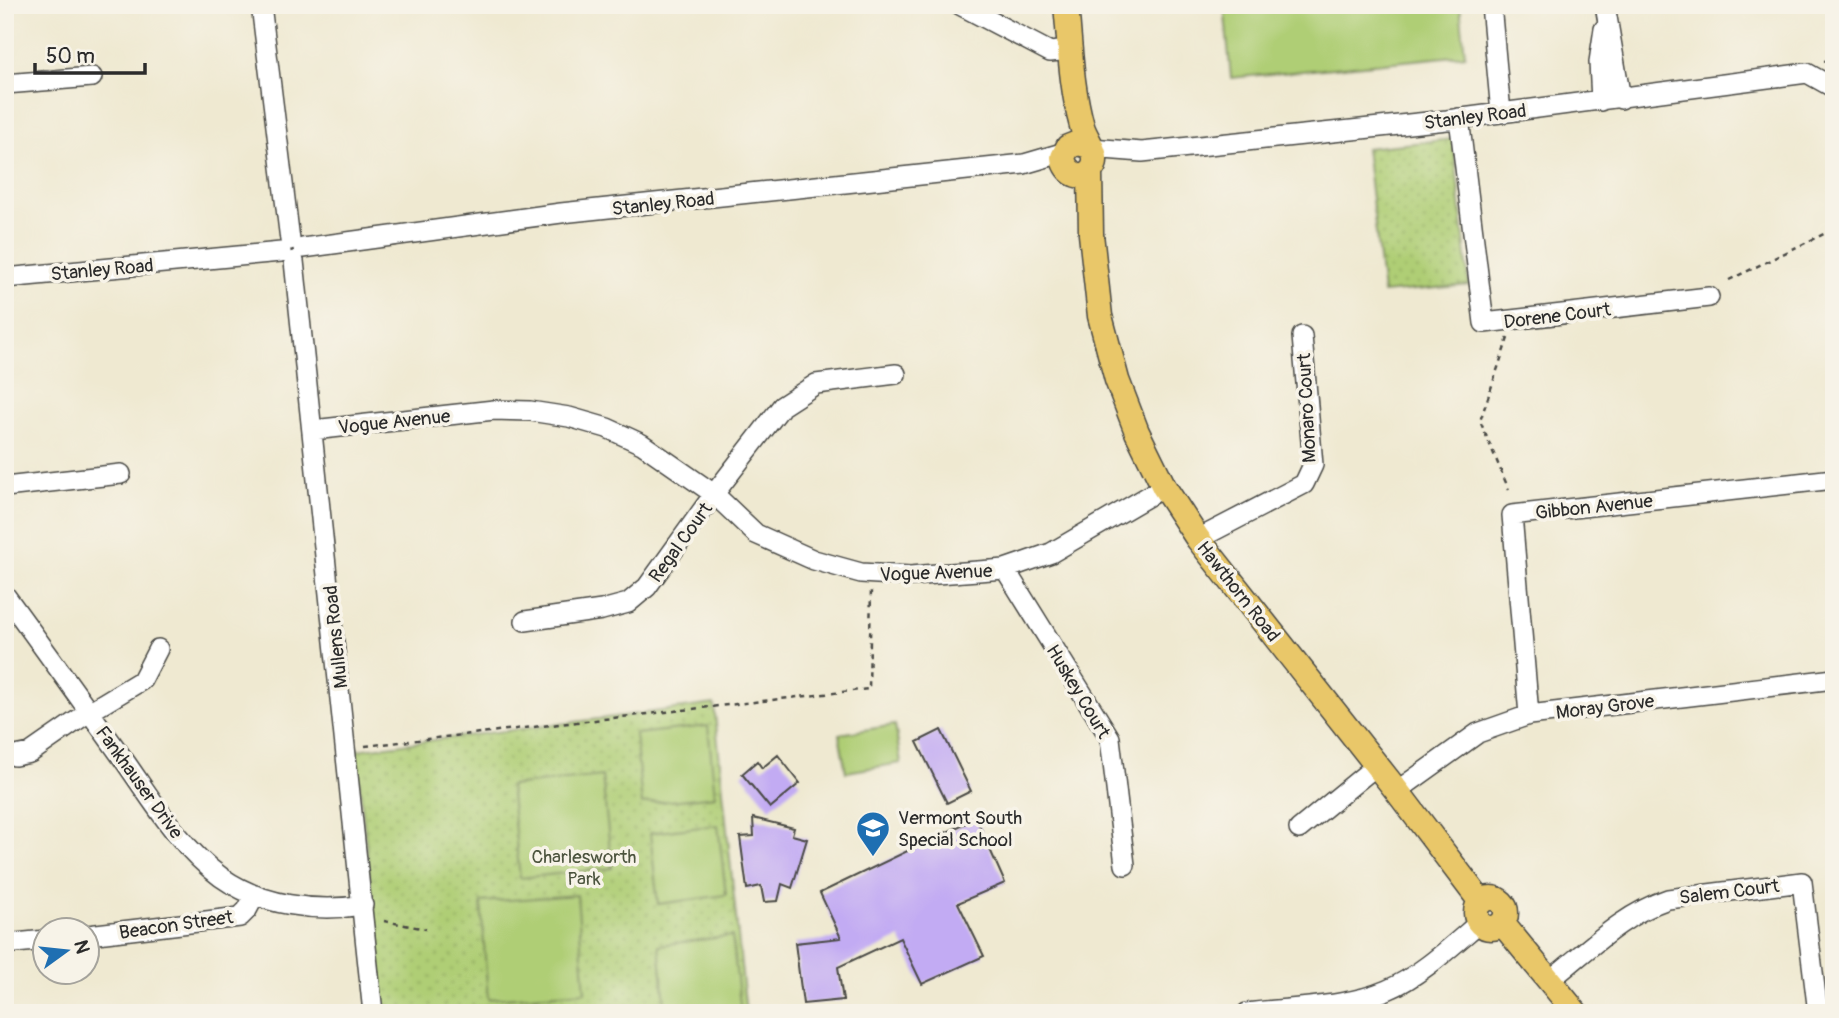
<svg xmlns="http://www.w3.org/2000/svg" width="1839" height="1018" font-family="Pangolin,sans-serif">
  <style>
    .park { fill: url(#park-dots); stroke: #6d7c50; stroke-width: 2 }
    .garden { fill: #afce75; stroke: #6d7c50; stroke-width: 2 }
    .building { fill: #c2abf3 }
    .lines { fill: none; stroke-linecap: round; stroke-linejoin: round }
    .minor-casing { stroke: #484844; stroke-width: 22 }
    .major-casing { stroke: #484844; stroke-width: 27 }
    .path { stroke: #484844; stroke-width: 2.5; stroke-dasharray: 5 5; stroke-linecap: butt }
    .minor { stroke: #fff; stroke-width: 19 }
    .major { stroke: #e9c769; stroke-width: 24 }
    .labels { text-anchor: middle; stroke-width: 7; stroke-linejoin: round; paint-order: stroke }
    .street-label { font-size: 19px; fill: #2b2b2b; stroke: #f7f3e8 }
    .poi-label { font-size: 19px; fill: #2b2b2b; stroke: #f7f3e8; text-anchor: start }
    .park-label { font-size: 19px; fill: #4c543e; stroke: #f7f3e8 }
  </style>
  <defs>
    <pattern id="park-dots" width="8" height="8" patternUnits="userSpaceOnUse" patternTransform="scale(1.75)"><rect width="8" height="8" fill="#afce75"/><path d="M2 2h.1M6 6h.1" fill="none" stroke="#97b165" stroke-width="1.8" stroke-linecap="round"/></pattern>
  </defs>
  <rect width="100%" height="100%" fill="#f7f3e8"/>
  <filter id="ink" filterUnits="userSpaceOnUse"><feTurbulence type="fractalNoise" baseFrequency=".0143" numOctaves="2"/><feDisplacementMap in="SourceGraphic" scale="14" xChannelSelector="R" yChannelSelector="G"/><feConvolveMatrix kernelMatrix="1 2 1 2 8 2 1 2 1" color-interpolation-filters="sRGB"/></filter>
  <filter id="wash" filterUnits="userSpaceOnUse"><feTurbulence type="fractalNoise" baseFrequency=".00686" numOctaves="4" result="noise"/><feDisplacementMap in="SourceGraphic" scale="28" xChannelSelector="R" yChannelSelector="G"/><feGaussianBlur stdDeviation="1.57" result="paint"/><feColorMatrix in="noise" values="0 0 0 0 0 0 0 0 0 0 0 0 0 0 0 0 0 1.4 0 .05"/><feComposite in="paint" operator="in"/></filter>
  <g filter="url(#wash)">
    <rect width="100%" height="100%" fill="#efe9d1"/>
    <path class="park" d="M1453,139L1469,285L1383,293L1366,148Z
      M714,704L746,1013H384L356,750Z"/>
    <path class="garden" d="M1224,5H1460L1465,55L1231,78Z
      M895,725L901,763L846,772L839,734Z
      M708,726L715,796L642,804L635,734Z
      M602,776L612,868L520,878L510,786Z
      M718,825L726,895L658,904L650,833Z
      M577,895L585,992L488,999L481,902Z
      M732,936L741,1013H666L659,945Z"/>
    <g id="blocks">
      <path class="building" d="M941,730L971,791L947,803L917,742Z
        M778,755L800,783L770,808L742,774L757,761L762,768Z
        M753,818L794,828L792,835L807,839L792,888L782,884L778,901L764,902L761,886L747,889L740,837L754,836Z
        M976,818L1005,883L958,903L984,956L922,984L900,938L838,967L843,1000L803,1004L795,943L841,938L820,893Z"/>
    </g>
  </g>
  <g filter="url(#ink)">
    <use href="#blocks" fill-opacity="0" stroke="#484844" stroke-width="2"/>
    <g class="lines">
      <g class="minor-casing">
        <path id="minor" d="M261,5L290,240
          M960,5L1050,52L1070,50
          M1491,5L1501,113
          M1605,5L1621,99
          M5,84L92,77
          M1601,101L1599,62L1604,29
          M1459,118L1484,323L1709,297
          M1091,148L1142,152L1447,120L1807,73L1834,88
          M303,248L561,213L1024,164L1065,152
          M294,261L373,1013
          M5,278L281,252
          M313,430L494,410L530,411L569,417L607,428L642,444L714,494L756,534L814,560L861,573L910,576L1005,569L1051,553L1164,487
          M5,487L121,474
          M1198,539L1304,484L1313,465L1302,336
          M1005,569L1110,738L1125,865
          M5,595C46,651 86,707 126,763C154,803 181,848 221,877C260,905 316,913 363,905
          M525,621L602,610L628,603L647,587L714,494L782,406L816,384L896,374
          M1529,715L1512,515L1834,479
          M15,756L30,753L89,712L142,680L158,649
          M1397,791L1478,733L1529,715L1834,679
          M1299,829L1377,765
          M88,935L240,917L247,910L255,895
          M5,944L46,940
          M1550,980C1587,951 1623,914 1668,899L1802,882L1818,1013
          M1247,1013C1293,1007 1345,1008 1387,990C1419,977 1454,944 1480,922"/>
      </g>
      <g class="major-casing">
        <path id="major" d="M1066,5C1070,45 1071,87 1082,126C1085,139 1104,158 1090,171C1078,182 1064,170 1063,157L1068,147L1078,143L1089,146
          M1090,171L1091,234L1100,316L1117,380L1137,432L1164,487L1198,539L1397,791L1481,902
          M1476 913a15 15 0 1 1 30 0a15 15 0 1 1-30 0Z
          M1502,923L1576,1013"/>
      </g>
      <path class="path" d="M1824,61L1834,60
        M1729,280L1834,229
        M1508,338L1480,421L1509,490
        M365,746L869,689L871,589
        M384,921L426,929"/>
      <use href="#minor" class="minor"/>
      <use href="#major" class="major"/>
    </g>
  </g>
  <defs>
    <g id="school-pin" transform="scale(1.75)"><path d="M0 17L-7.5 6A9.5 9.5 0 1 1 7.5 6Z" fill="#1f6fb2" stroke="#f7f3e8"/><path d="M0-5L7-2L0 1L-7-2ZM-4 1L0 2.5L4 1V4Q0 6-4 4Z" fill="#fff"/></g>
  </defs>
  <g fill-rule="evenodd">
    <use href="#school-pin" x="873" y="828"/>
  </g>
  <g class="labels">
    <g class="street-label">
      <text transform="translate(1475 116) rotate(-7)" y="7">Stanley Road</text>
      <text transform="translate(663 203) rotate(-6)" y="7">Stanley Road</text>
      <text transform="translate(102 269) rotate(-5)" y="7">Stanley Road</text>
      <text transform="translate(1557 315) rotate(-7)" y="7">Dorene Court</text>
      <text transform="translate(1306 408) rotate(-93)" y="7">Monaro Court</text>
      <text transform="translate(394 421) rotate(-6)" y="7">Vogue Avenue</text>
      <text transform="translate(1594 506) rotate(-6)" y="7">Gibbon Avenue</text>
      <text transform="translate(680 542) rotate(-54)" y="7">Regal Court</text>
      <text transform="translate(936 572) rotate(-2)" y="7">Vogue Avenue</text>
      <text transform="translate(1239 591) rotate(52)" y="7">Hawthorn Road</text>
      <text transform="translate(335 637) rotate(-96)" y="7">Mullens Road</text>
      <text transform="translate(1079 691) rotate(59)" y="7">Huskey Court</text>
      <text transform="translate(1605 706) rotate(-7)" y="7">Moray Grove</text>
      <text transform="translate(140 782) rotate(54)" y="7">Fankhauser Drive</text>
      <text transform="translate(1729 891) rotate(-7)" y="7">Salem Court</text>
      <text transform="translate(176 924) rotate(-8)" y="7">Beacon Street</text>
    </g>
    <g class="poi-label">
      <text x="898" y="824">Vermont South<tspan x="898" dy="22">Special School</tspan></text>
    </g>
    <g class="park-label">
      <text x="584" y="863">Charlesworth<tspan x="584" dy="22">Park</tspan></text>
    </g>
  </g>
  <rect width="1839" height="1018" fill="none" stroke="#f7f3e8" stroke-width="28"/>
  <g transform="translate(66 951) rotate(75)"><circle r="33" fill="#f7f3e8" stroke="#a5a39c" stroke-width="2"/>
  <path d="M0-5L12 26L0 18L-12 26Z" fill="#1f6fb2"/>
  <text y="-10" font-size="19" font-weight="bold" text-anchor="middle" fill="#2b2b2b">N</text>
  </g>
  <path d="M35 63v10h110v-10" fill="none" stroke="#2b2b2b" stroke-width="3.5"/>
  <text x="46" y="63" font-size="21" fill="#2b2b2b" stroke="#f7f3e8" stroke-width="5" paint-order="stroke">50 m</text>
</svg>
